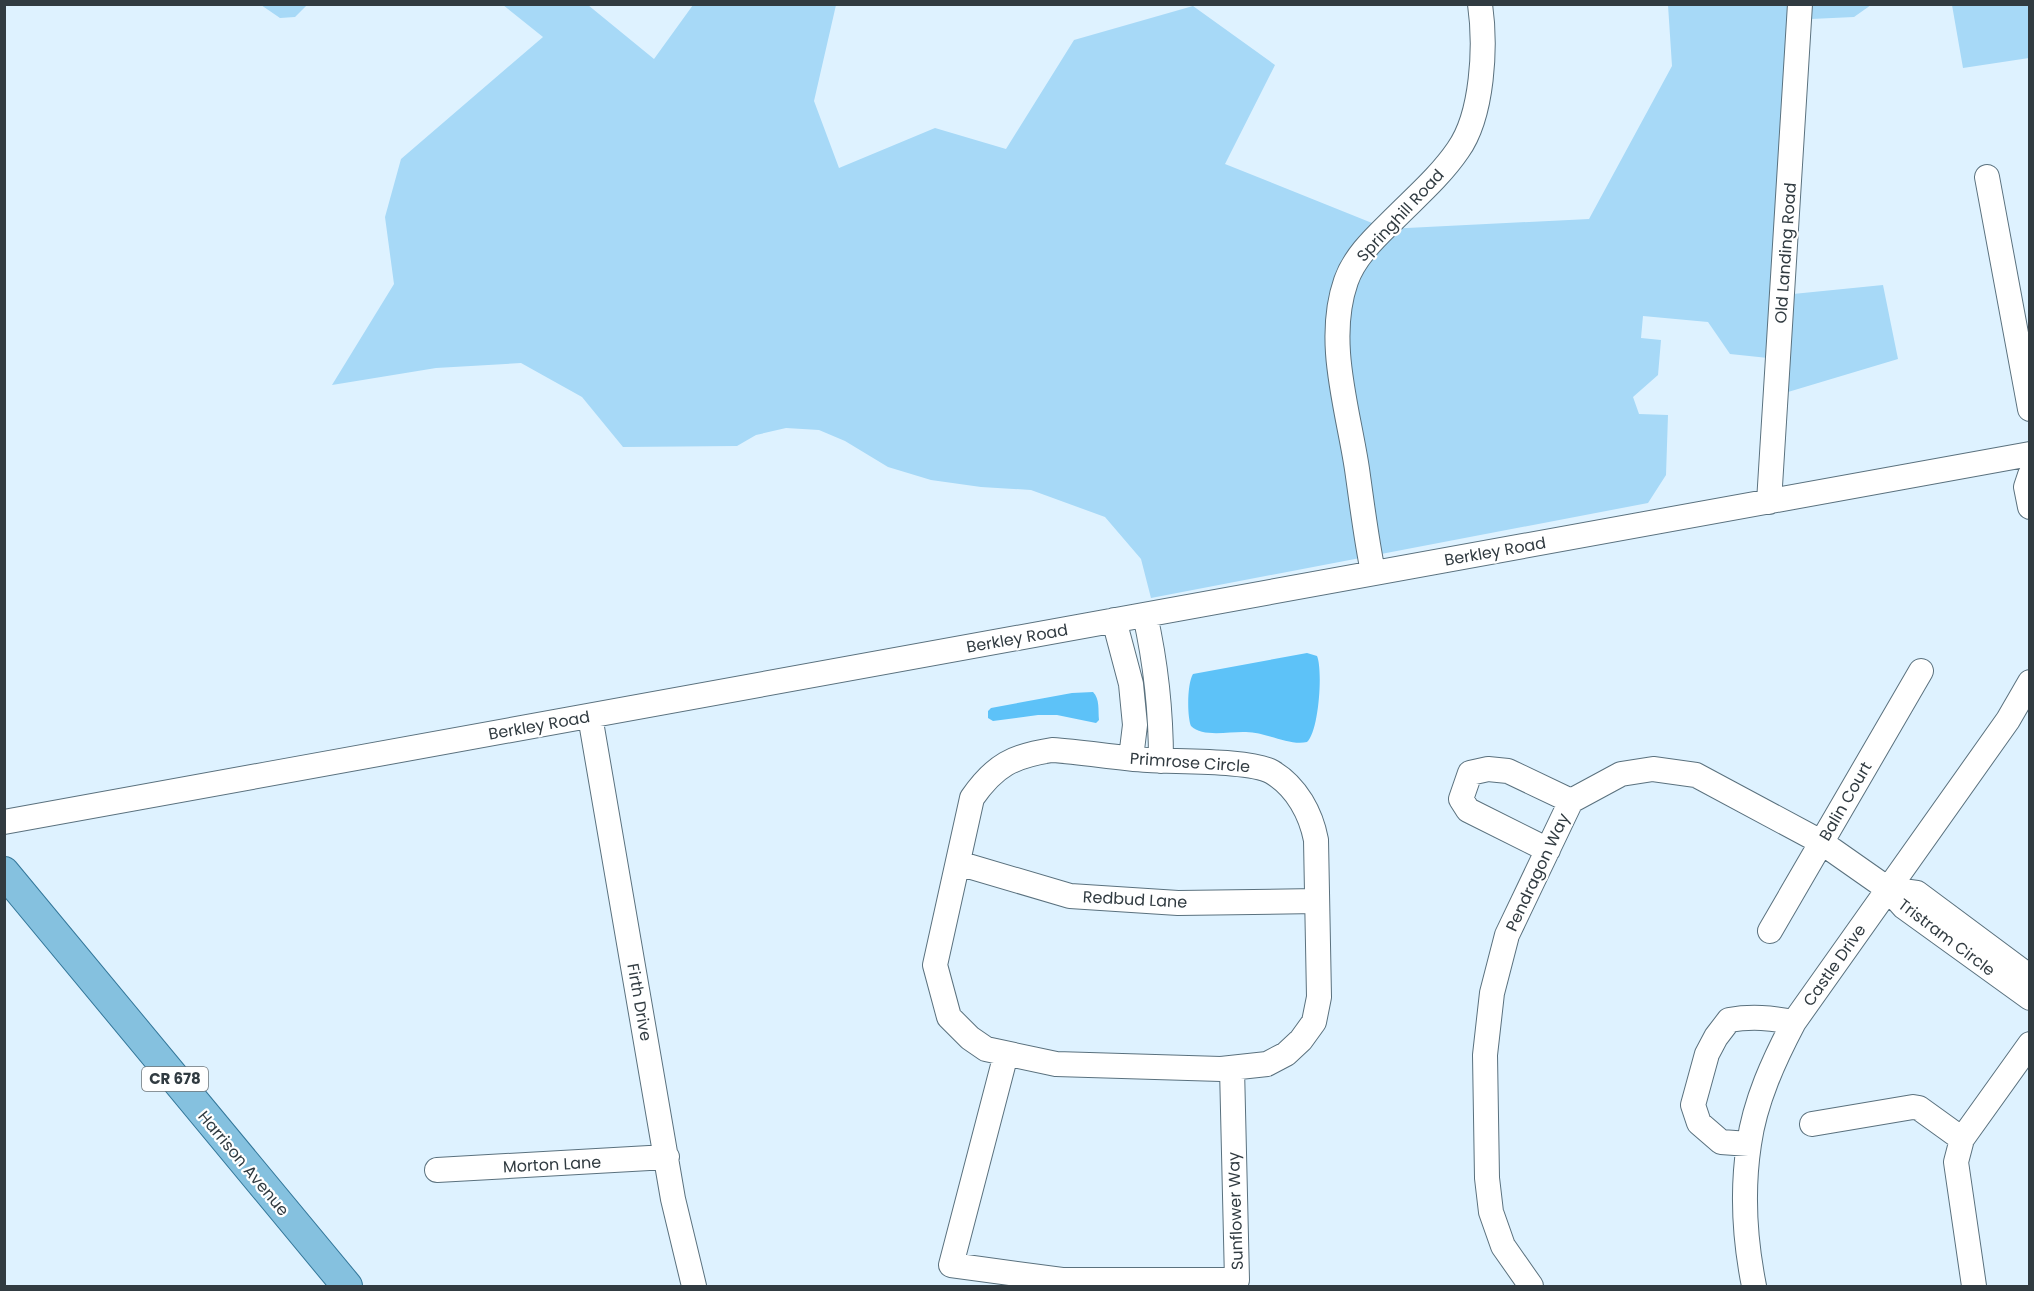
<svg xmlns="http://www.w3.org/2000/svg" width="2034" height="1291" font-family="Poppins,sans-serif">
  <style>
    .green { fill: #a7d9f7 }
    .water { fill: #5dc2f8 }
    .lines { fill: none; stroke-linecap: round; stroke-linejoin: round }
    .minor-casing { stroke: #5a717e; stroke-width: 26 }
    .major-casing { stroke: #33779a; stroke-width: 32 }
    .minor { stroke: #fff; stroke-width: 24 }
    .major { stroke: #85c1df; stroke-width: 30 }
    .labels { text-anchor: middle; stroke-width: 4.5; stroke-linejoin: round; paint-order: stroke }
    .shield { fill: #fff; stroke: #6f767a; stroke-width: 1.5 }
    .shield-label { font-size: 15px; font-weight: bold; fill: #313b41 }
    .street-label { font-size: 16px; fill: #313b41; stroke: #fff }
  </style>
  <rect width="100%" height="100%" fill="#def2ff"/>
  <path class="green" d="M261,5H307L295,17L280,18Z
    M503,5H588L654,59L693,5H836L814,101L839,168L935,128L1006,149L1074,40L1193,6L1275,65L1225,164L1387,229L1589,219L1672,66L1668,5H1871L1854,17L1811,19L1806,72L1793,294L1883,285L1898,359L1788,392V360L1730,354L1708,322L1643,316L1641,338L1661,340L1658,375L1633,397L1639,414L1668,415L1666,475L1648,503L1151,598L1141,559L1105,517L1031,490L981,487L931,480L888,467L845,441L819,430L786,428L756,435L737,446L623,447L582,397L521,363L436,368L332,385L394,284L385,217L401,159L543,37Z
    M1952,5H2029V58L1963,68Z"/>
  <path class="water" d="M1307,653L1317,656C1323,670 1319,731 1307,742C1289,746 1266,732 1246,732C1231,731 1203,738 1191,726C1187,716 1187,684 1193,674Z
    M1093,692C1100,699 1098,710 1099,720L1096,723L1057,715H1038L993,721L988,718V711L991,708L1072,693Z"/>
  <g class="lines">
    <g class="minor-casing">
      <path id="minor" d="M1987,177L2030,409
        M2030,475L2026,487L2030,507
        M1769,502L1800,4
        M1373,572C1366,538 1362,504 1357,469C1348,409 1325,341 1346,281C1355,255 1378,235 1396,217C1417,196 1441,175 1458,150C1483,115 1486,46 1480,4
        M1145,615C1156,664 1161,710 1161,761
        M1114,620L1131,684L1135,725L1131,758
        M590,716L673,1199L694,1286
        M1052,750C1084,752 1116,758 1148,760C1176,762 1252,760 1272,772C1297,787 1311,814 1316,840L1319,997L1314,1022L1301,1040L1286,1054L1267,1064L1221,1069L1056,1064L986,1049L970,1038L949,1017L935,965L972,798C995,765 1013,756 1052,750Z
        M4,822L2030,454
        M1548,850L1468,810L1461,799L1470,773L1488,769L1508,771L1571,801
        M958,863L1070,896L1178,903L1317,901
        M1888,889L1917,893L2030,977
        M1770,931L1921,671
        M1006,1054L951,1265L1062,1280H1237L1232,1068
        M1812,1124L1913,1107L1919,1108L1962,1139
        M1749,1144L1721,1142L1699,1123L1693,1105L1707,1054L1716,1037L1729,1020C1752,1016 1771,1018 1794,1022
        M437,1170L667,1157
        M1531,1286L1503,1246L1491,1212L1487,1178L1485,1055L1492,993L1507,935L1571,801L1621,774L1653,769L1696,775L1821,842L1888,889L1904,907L2030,998
        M1754,1286C1745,1241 1742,1190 1749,1144C1755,1101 1774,1060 1794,1022L2008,720L2030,682
        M1974,1286L1956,1162L1962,1139L2030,1044"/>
    </g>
    <g class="major-casing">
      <path id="major" d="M4,872L347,1286"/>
    </g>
    <use href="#minor" class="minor"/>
    <use href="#major" class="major"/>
  </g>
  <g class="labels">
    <rect class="shield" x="142" y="1067" width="66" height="24" rx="4.5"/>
    <g class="shield-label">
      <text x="175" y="1084">CR 678</text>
    </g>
    <g class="street-label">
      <text transform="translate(1400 215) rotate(-47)" y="6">Springhill Road</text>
      <text transform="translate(1785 253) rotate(-86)" y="6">Old Landing Road</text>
      <text transform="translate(1495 551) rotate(-10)" y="6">Berkley Road</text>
      <text transform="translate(1017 638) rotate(-10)" y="6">Berkley Road</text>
      <text transform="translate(539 725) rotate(-10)" y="6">Berkley Road</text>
      <text transform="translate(1190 762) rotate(4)" y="6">Primrose Circle</text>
      <text transform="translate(1845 801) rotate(-60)" y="6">Balin Court</text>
      <text transform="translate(1537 872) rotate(-65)" y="6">Pendragon Way</text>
      <text transform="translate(1135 899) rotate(3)" y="6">Redbud Lane</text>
      <text transform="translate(1947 937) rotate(37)" y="6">Tristram Circle</text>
      <text transform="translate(1834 965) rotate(-55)" y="6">Castle Drive</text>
      <text transform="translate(640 1002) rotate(80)" y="6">Firth Drive</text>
      <text transform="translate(244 1163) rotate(50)" y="6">Harrison Avenue</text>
      <text transform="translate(552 1164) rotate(-3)" y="6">Morton Lane</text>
      <text transform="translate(1235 1211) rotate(-92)" y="6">Sunflower Way</text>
    </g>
  </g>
  <rect width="2034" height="1291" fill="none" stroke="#313b41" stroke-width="12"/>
</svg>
